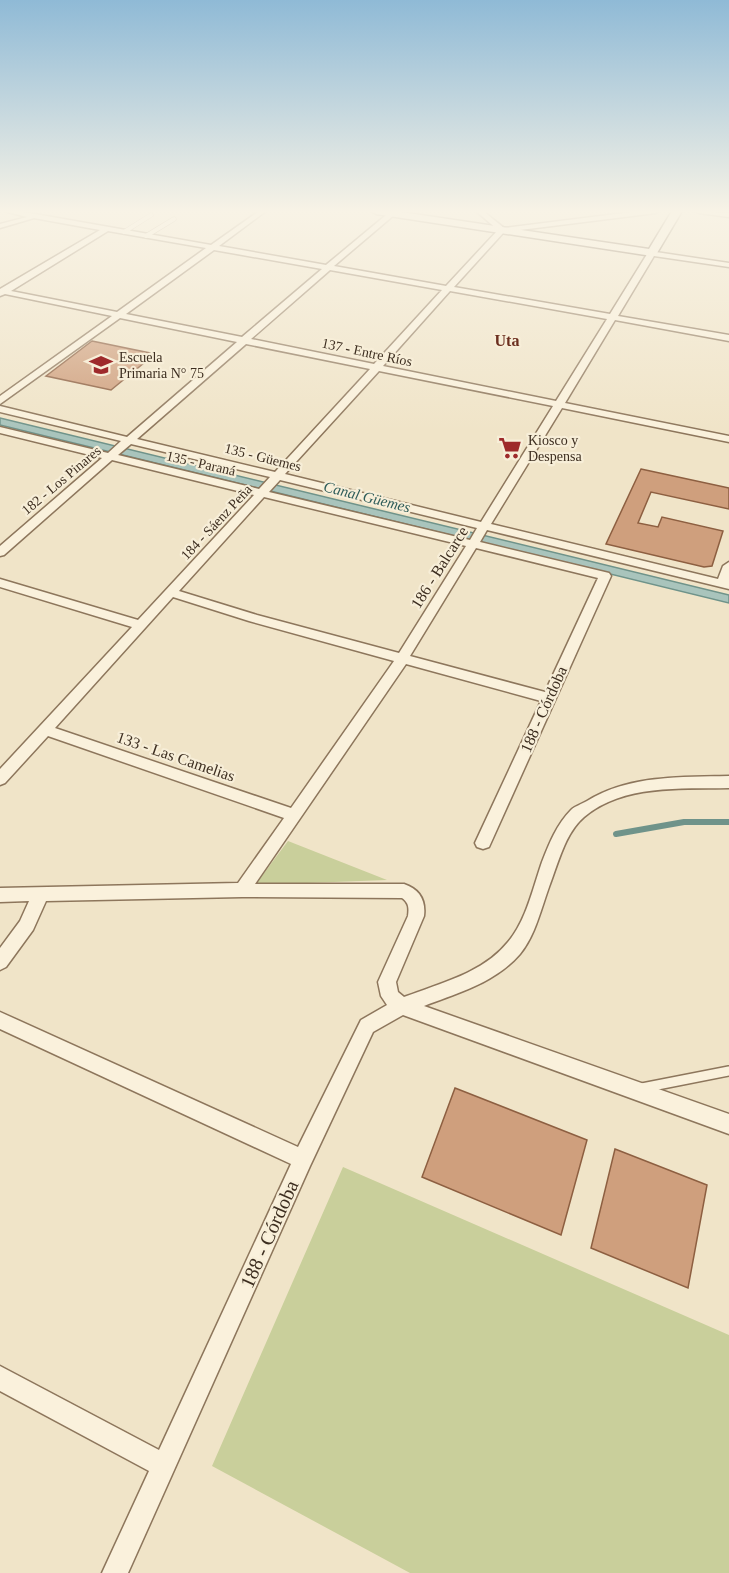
<svg xmlns="http://www.w3.org/2000/svg" width="729" height="1573" font-family="Georgia,serif">
  <style>
    .green { fill: #c9cf9b }
    .water { fill: #a9c4bc; stroke: #6f938a; stroke-width: 1.5 }
    .lines { fill: none; stroke-linecap: round; stroke-linejoin: round }
    .stream { stroke: #6f938a; stroke-width: 6 }
    .building { fill: #cf9f7d; stroke: #8d5f41; stroke-width: 1.5 }
    .lane-far1-casing { stroke: #8d765c; stroke-width: 5 }
    .lane-casing { stroke: #8d765c; stroke-width: 12 }
    .street-casing { stroke: #8d765c; stroke-width: 3 }
    .secondary-casing { stroke: #6f573f; stroke-width: 3 }
    .lane-far1 { stroke: #faf1dc; stroke-width: 4 }
    .lane { stroke: #faf1dc; stroke-width: 9 }
    .street { fill: #faf1dc; fill-rule: evenodd }
    .secondary { fill: #faf1dc; fill-rule: evenodd }
    .labels { text-anchor: middle; stroke-width: 4.5; stroke-linejoin: round; paint-order: stroke }
    .far-street-label { font-size: 14px; fill: #3d2e20; stroke: #f7eed8 }
    .far-poi-label { font-size: 14px; fill: #3d2e20; stroke: #f7eed8; text-anchor: start }
    .far-water-label { font-size: 15px; font-style: italic; fill: #2f5d5a; stroke: #f7eed8 }
    .far-quarter-label { font-size: 16px; font-weight: bold; fill: #6b2e1e; stroke: #f7eed8 }
    .street-label { font-size: 16px; fill: #3d2e20; stroke: #f7eed8 }
    .near-street-label { font-size: 20px; fill: #3d2e20; stroke: #f7eed8 }
  </style>
  <rect width="100%" height="100%" fill="#f0e4c8"/>
  <path class="green" d="M288,841L387,880L255,885Z
    M343,1167L729,1335V1573H410L212,1466Z"/>
  <path class="water" d="M0,418L729,595V603L0,425Z"/>
  <g class="lines">
    <path class="stream" d="M616,834L684,822H729"/>
  </g>
  <path class="building" d="M92,341L155,354L111,390L46,376Z
    M641,469L729,488V509L651,492L638,523L658,527L662,517L723,531L712,566L704,567L606,544Z
    M455,1088L587,1140L561,1235L422,1177Z
    M615,1149L707,1185L688,1288L591,1248Z"/>
  <g class="lines">
    <g class="lane-far1-casing">
      <path id="lane-far1" d="M124,232L151,215
        M146,236L174,219"/>
    </g>
    <g class="lane-casing">
      <path id="lane" d="M642,1088L729,1071"/>
    </g>
    <g class="street-casing">
      <path id="street" d="M4,211H18L211,245L259,211H266L219,246L326,265L391,211L394,215L334,266L446,286L498,230L476,211H483L504,228L640,211H659L656,213L504,232L454,287L610,314L649,251L729,263V267L654,256L618,316L729,335V341L615,320L565,403L729,436V442L562,408L491,524L718,579L723,566L729,562V589L487,530L480,542L609,573L611,576L489,847L483,849L477,847L475,843L541,701L406,664L255,884H404C419,889 426,900 424,916L396,982L398,992L404,997C441,983 483,973 508,942C526,921 533,888 542,862C549,844 557,824 571,810C575,806 582,804 587,801C629,775 681,777 729,776V788C681,789 623,784 584,817C565,833 558,864 549,887C541,909 535,936 520,954C495,983 458,993 424,1006L729,1114V1134L403,1015L373,1032L310,1166L128,1573H102L149,1471L0,1391V1366L159,1450L291,1164L0,1029V1012L298,1147L361,1020L387,1005L381,996L378,982L408,916C409,908 409,903 402,898L242,897L46,901L33,930L6,967L0,970V948L20,921L29,901L0,902V888L238,883L284,818L48,736L5,783L0,785V769L132,627L0,587V579L138,620L254,495L112,460L4,555L0,556V546L102,458L0,433V427L108,453L121,441L0,412V406L127,437L237,342L120,318L0,404V396L112,316L5,294L0,296V289L100,230L34,218L0,228V224L27,217ZM108,231L206,248L117,312L11,291ZM214,250L322,269L242,337L126,314ZM330,270L442,290L374,364L251,339ZM450,291L607,319L556,401L383,366ZM246,344L370,369L275,472L137,439ZM379,371L553,406L481,522L285,474ZM131,444L270,477L259,489L118,455ZM280,480L477,528L470,540L269,492ZM264,497L466,546L399,653L257,615L179,591ZM476,548L598,578L545,692L410,656ZM173,597L249,621L394,661L291,808L55,728Z
        M695,211L729,213V217L699,213Z"/>
    </g>
    <g class="secondary-casing">
      <path id="secondary" d="M371,211H394L649,249L672,211H682L657,253L652,256L376,214Z"/>
    </g>
    <use href="#lane-far1" class="lane-far1"/>
    <use href="#lane" class="lane"/>
    <use href="#street" class="street"/>
    <use href="#secondary" class="secondary"/>
  </g>
  <linearGradient id="sky" x2="0" y2="1"><stop stop-color="#8fbad6"/><stop offset="0.49" stop-color="#f8f3e6"/><stop offset="1" stop-color="#f8f3e6" stop-opacity="0"/></linearGradient>
  <rect width="729" height="431" fill="url(#sky)"/>
  <defs>
    <g id="school-bare" transform="scale(1.8)"><path d="M0-5L7-2L0 1L-7-2ZM-4 1L0 2.5L4 1V4Q0 6-4 4Z" fill="#9e2a2b" stroke="#f7eed8" stroke-width="2.5" paint-order="stroke"/></g>
    <g id="supermarket-bare" transform="scale(1.8)"><path d="M-6-5.5h2.5l.6 2H6L4.5 2H-2.5L-4.4-4H-6ZM-1.5 3.2a1.3 1.3 0 1 0 .1 0ZM3 3.2a1.3 1.3 0 1 0 .1 0Z" fill="#9e2a2b" stroke="#f7eed8" stroke-width="2.5" paint-order="stroke"/></g>
  </defs>
  <g fill-rule="evenodd">
    <use href="#school-bare" x="101" y="365"/>
    <use href="#supermarket-bare" x="510" y="448"/>
  </g>
  <g class="labels">
    <g class="far-street-label">
      <text transform="translate(367 352) rotate(12)" y="5">137 - Entre Ríos</text>
      <text transform="translate(263 457) rotate(14)" y="5">135 - Güemes</text>
      <text transform="translate(201 463) rotate(13)" y="5">135 - Paraná</text>
      <text transform="translate(61 480) rotate(-40)" y="5">182 - Los Pinares</text>
      <text transform="translate(216 522) rotate(-47)" y="5">184 - Sáenz Peña</text>
    </g>
    <g class="far-poi-label">
      <text x="119" y="362">Escuela<tspan x="119" dy="16">Primaria N° 75</tspan></text>
      <text x="528" y="445">Kiosco y<tspan x="528" dy="16">Despensa</tspan></text>
    </g>
    <g class="far-water-label">
      <text transform="translate(367 497) rotate(14)" y="5">Canal Güemes</text>
    </g>
    <g class="far-quarter-label">
      <text x="507" y="346">Uta</text>
    </g>
    <g class="street-label">
      <text transform="translate(439 567) rotate(-58)" y="6">186 - Balcarce</text>
      <text transform="translate(543 709) rotate(-66)" y="6">188 - Córdoba</text>
      <text transform="translate(176 756) rotate(19)" y="6">133 - Las Camelias</text>
    </g>
    <g class="near-street-label">
      <text transform="translate(269 1234) rotate(-66)" y="7">188 - Córdoba</text>
    </g>
  </g>
</svg>
